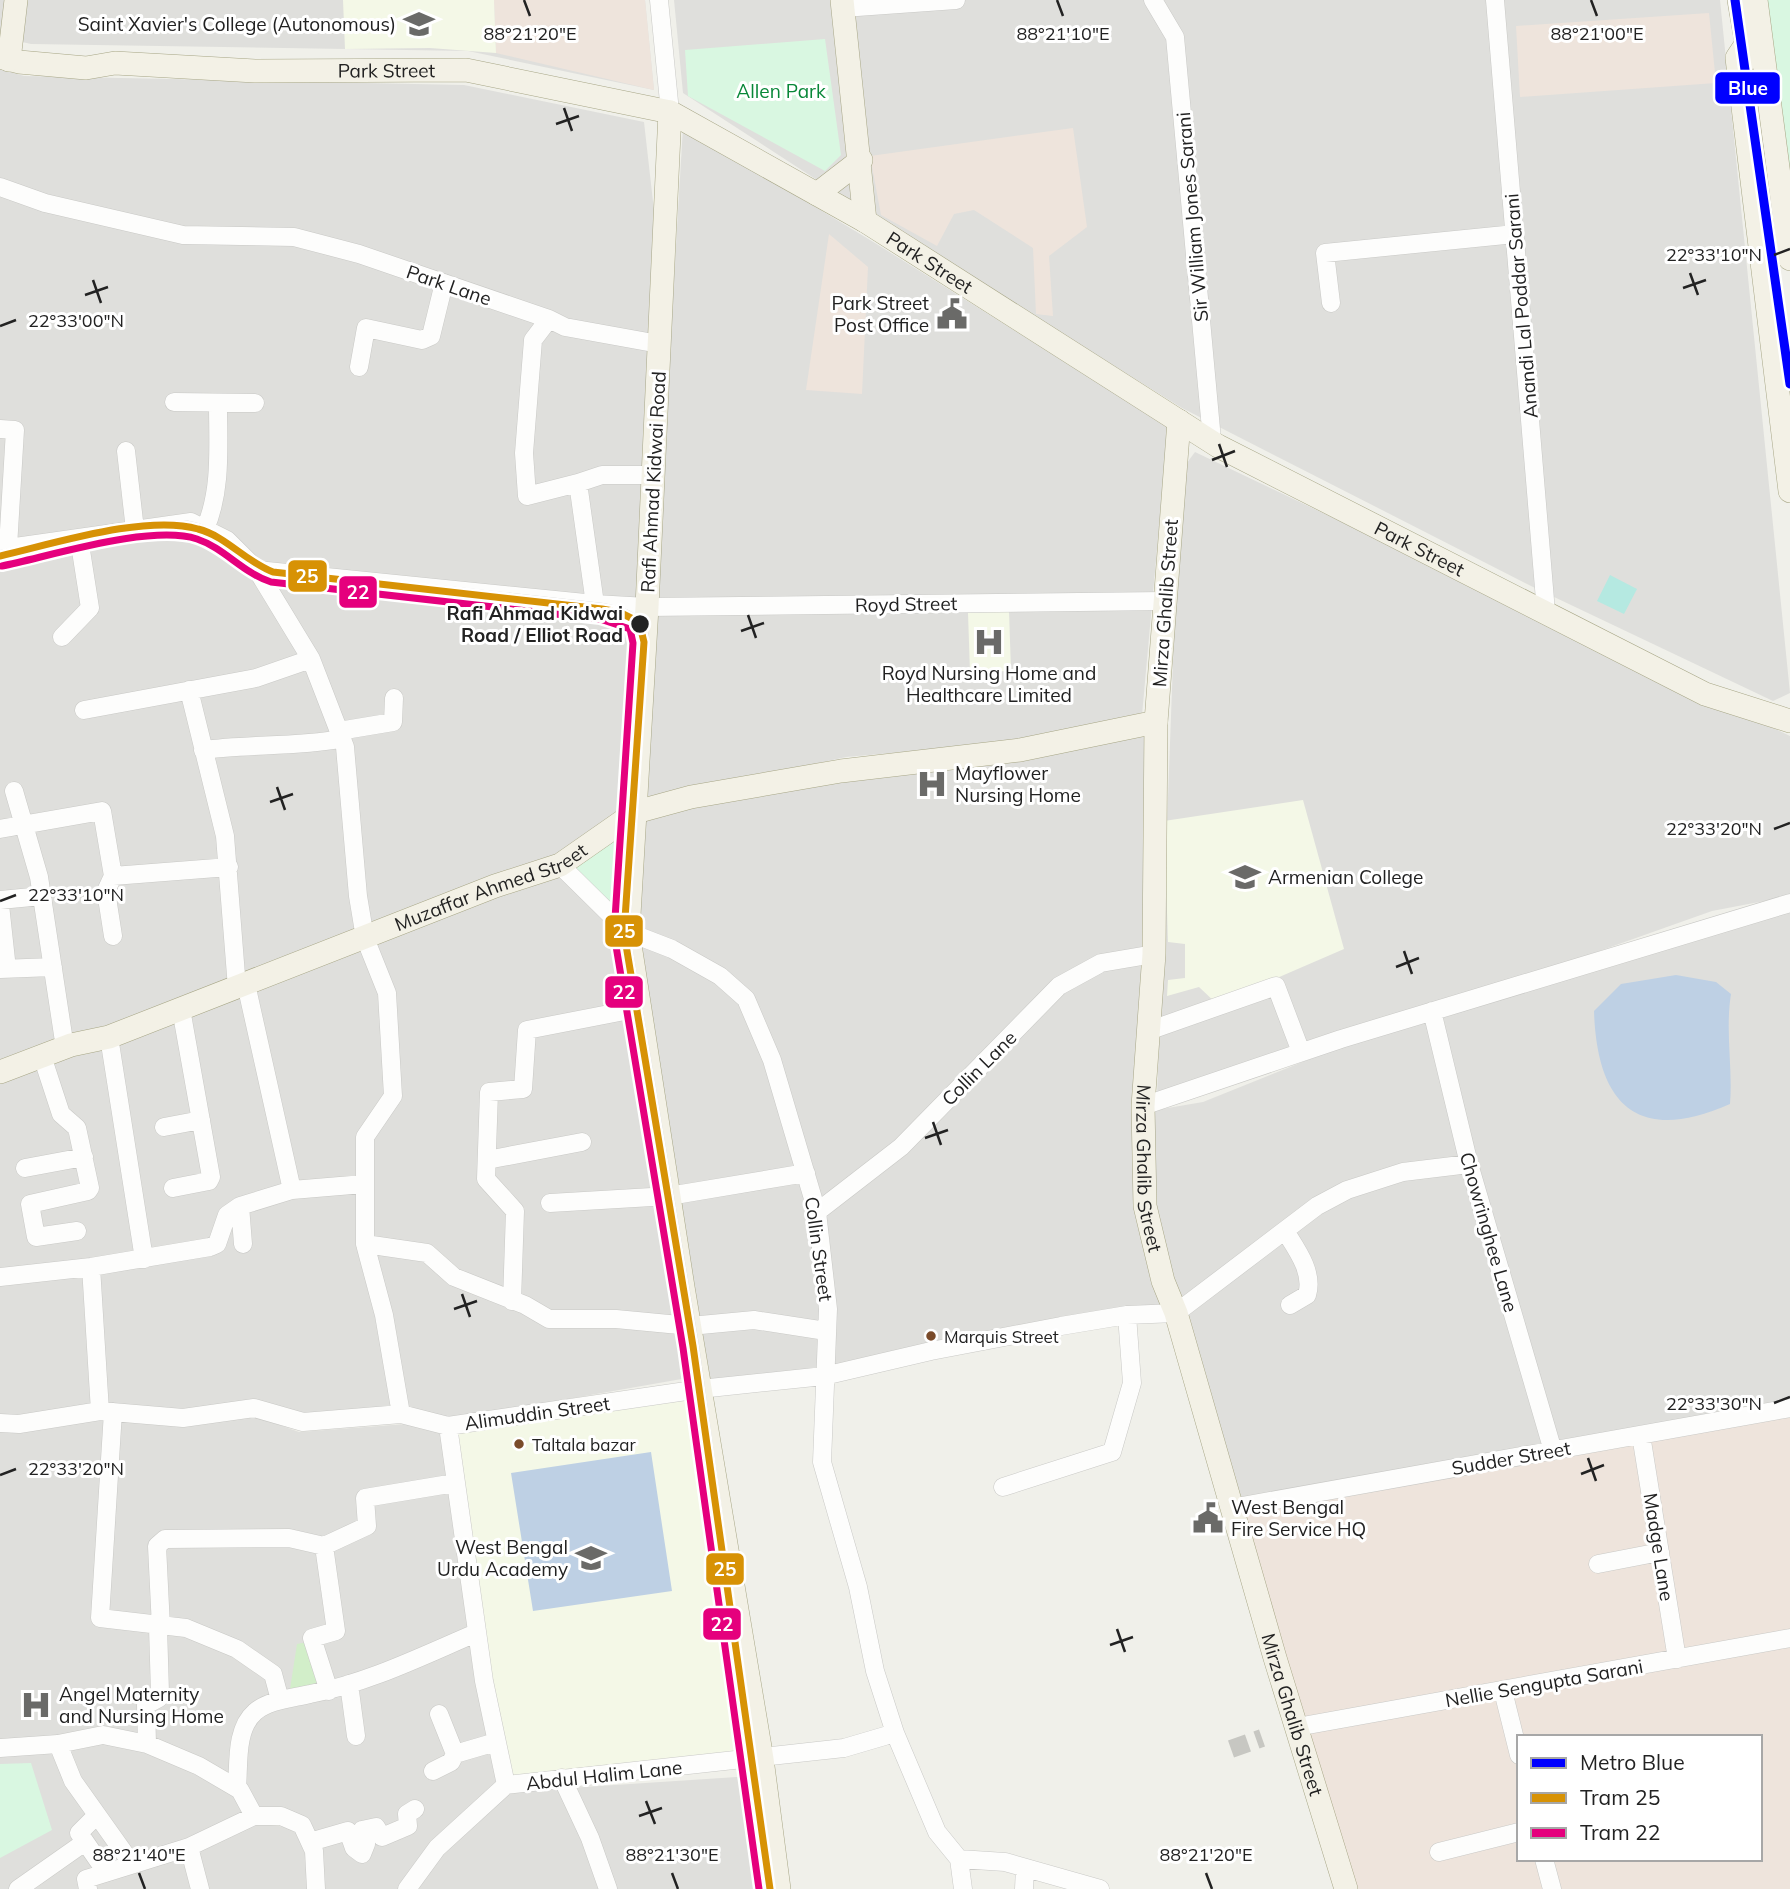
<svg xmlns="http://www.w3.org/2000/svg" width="1790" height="1889" font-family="Mulish,sans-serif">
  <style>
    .residential { fill: #dfdfdc }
    .commercial { fill: #eee4dc; fill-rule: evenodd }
    .education { fill: #f4f8e7 }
    .grass { fill: #d2eec9 }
    .park { fill: #d9f7e1 }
    .pitch { fill: #b5e9e1 }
    .water { fill: #bed0e4 }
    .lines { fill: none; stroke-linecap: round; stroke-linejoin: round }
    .minor-tunnel { stroke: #c7c7c2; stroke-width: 18; stroke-dasharray: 18 9; stroke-linecap: butt }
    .minor-casing { stroke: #c9c9c6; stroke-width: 19 }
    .major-casing { stroke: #a7a686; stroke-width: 24 }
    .minor { stroke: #fdfdfc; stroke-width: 18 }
    .major { stroke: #f3f1e6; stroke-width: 23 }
    .tram { stroke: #cccccb; stroke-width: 2 }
    .tram-1-casing { stroke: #fff; stroke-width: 12 }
    .tram-2-casing { stroke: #fff; stroke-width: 12 }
    .tram-1 { stroke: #d79205; stroke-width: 7 }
    .tram-2 { stroke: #e5007d; stroke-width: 7 }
    .metro-1-casing { stroke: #fff; stroke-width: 14 }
    .metro-1 { stroke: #00f; stroke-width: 9 }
    .ticks { fill: none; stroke: #222; stroke-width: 2.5 }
    .stop-dot { fill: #222; stroke: #fff; stroke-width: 2.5 }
    .bus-dot { fill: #7a4b2a; stroke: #fff; stroke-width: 2.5 }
    .labels { text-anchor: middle; stroke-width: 6; stroke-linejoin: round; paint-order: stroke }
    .bus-label { font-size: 17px; fill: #222; stroke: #fff; text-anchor: start }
    .poi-label { font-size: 19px; fill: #222; stroke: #fff; text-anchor: start }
    .street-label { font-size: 19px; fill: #222; stroke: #fff }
    .park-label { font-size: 19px; fill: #088738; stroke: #fff }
    .stop-label { font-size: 19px; font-weight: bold; fill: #222; stroke: #fff; text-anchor: end }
    .ticks-label { font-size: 18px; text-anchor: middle; fill: #222; stroke: #fff; stroke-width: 6; stroke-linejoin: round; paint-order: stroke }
    .line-badge { stroke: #fff; stroke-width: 2.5 }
    .badge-label { font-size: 19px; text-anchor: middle; font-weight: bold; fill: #fff }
  </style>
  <rect width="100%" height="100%" fill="#f0f0ea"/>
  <path class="residential" d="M0,0H645L654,90L468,51L31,44L0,37Z
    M674,0H1720L1790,693L1773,701L1531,586L1182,408L854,204L683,93Z
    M0,69L24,76L464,85L644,122L656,228L625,805L557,856L123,1021L0,1061Z
    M683,127L875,243L1168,427L1142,715L1004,743L846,757L643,802Z
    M1195,452L1790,736V896L1712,911L1523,978L1157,1096L1180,472Z
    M1148,733L1145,966L1136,1108L1165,1306L821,1372L707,1381L636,930L643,818L699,803Z
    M561,875L622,935L693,1377L449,1420H308L185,1413L0,1417V1080L494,895Z
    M1790,910V1401L1237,1503L1151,1207L1150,1111L1203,1102L1325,1053Z
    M252,1415L299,1432L419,1423L444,1435L501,1783L399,1889H321L308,1822L257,1811L152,1737L0,1742V1431L99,1417Z
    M108,1742L149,1750L237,1797L256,1823L286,1827L299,1835L309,1858L310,1889H0V1755Z
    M752,1776L768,1889H413L441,1853L508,1792Z"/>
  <path class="commercial" d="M494,0H645L654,90L496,53Z
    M1709,13L1716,83L1520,97L1516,26Z
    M1073,128L1087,227L1049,256L1053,316L1036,314L1033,248L974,210L954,214L937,246L881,215L870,156Z
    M829,234L868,267L862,394L806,390Z
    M1790,1414V1633L1300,1721L1238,1514Z
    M1790,1644V1889H1344L1301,1731ZM1519,1737H1760V1859H1519Z"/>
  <path class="education" d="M343,0H494L496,53L430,48L345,49Z
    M1009,611L1011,671L970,672L968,613Z
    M1303,800L1344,949L1217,1004L1199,987L1167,996L1168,980L1185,978V944L1168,942L1164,821Z
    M685,1392L737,1756L511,1781L489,1684L456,1432Z"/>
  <path class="grass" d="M313,1641L326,1687L290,1689L297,1644Z"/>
  <path class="park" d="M1757,0H1790V210Z
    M825,39L841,155L825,171L688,96L685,50Z
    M631,821L623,921L571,866Z
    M31,1763L52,1830L0,1858V1764Z"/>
  <path class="pitch" d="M1610,575L1637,589L1624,614L1597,601Z"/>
  <path class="water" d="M1676,975L1716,982L1731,994C1725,1032 1733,1067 1730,1104C1638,1145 1597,1105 1594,1011L1621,984Z
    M651,1452L672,1591L533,1611L511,1473Z"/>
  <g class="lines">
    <path class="minor-tunnel" d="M1231,1749L1262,1738"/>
    <g class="minor-casing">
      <path id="minor" d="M659,0L670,112
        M1153,0L1175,37L1212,440
        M1495,0L1546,612
        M843,8L956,0
        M0,187L45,203L183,235L294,237L359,254L549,319L533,340L524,453L527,496L578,483L595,604
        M1331,303L1325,253L1515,234
        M549,319L565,327L659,344
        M359,367L366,328L422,340L431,336L444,283
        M174,402L255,403
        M0,429L15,430L8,547
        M126,451L135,530
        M578,483L602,475H653
        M205,529C222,490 218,446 218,403
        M0,549L191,522L227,540L257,570L595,604L647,607L1164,601
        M257,570L311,659L345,747L358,896L365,938L387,993L393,1096L365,1137V1244L384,1315L401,1414
        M62,637L90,608L79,538
        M189,690L225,836L237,988
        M84,710L256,678L311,659
        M339,731L393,722L394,698
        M203,750C250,744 295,747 341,739
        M14,791L39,877L65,1048
        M0,829L102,811L113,876L229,867
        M560,865L628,932L672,949L720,976L746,999L772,1060L817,1212L828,1309L822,1462L858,1587L875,1671L895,1733L937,1832L959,1859
        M113,876L106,891L113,936
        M0,900L42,896
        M0,905L7,969
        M0,969L53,967
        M246,984L292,1190
        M1432,1011L1469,1164L1553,1451
        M1148,1031L1276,986L1301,1052
        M109,1037L144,1259
        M42,1056L61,1114L77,1128L90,1188L88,1191L30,1204L36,1237L77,1231
        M1143,1106L1341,1039L1790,903
        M164,1127L201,1120
        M487,1160L582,1142
        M25,1168L84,1157
        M173,1188L209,1181L211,1177L181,1009
        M550,1203L669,1196L806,1173
        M240,1206L243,1244
        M817,1212L901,1147L1059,986L1101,963L1154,954
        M1285,1231C1297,1250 1314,1273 1307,1295L1290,1305
        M365,1244L427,1253L454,1277L525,1305L549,1319H616L690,1326L754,1320L826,1331
        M91,1267L100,1411
        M0,1277L91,1267L210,1247L217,1244L227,1215L240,1206L292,1190L364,1184
        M512,1301L515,1211L486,1179L489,1092L523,1089L527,1030L640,1008
        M113,1412L100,1618L186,1628L237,1649L273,1674L280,1700
        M0,1423L19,1424L100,1411L183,1418L254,1408L303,1422L401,1414L448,1426L700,1389L824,1376L931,1351L1061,1326L1127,1315L1176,1313L1317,1206L1347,1190L1403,1172L1469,1164
        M448,1426L484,1681L506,1785
        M1641,1435L1677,1659
        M1003,1487L1112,1452L1132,1383L1127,1315
        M1231,1508L1790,1408
        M324,1546L336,1631L312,1638L329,1691
        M1598,1564L1660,1552
        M161,1627L157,1546L165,1539L289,1538L324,1546L367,1526L365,1498L455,1483
        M349,1684L356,1736
        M1503,1691L1519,1755
        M439,1714L455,1754L496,1742
        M1297,1727L1790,1638
        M58,1744L73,1781L132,1864
        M147,1744L146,1705L159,1698L160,1693L158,1627
        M0,1748L58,1744L103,1735L147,1744L199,1766L240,1790L254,1816H281L302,1825L314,1851L316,1889
        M433,1771L451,1762L455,1754
        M562,1778L590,1838L608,1889
        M237,1788C239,1765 235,1729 255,1712C268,1700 294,1698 310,1694C368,1683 422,1656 476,1633
        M96,1816L79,1833L106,1872
        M310,1842L348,1831L354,1848L362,1854L366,1844L362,1830L376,1827L382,1837L408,1826L407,1814L415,1809
        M189,1847L200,1889
        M1439,1852L1519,1832
        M959,1859L1005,1862L1100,1889
        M959,1859L963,1889
        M1544,1859L1552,1889
        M18,1889L85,1842
        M88,1889L86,1879L189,1847L254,1816
        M407,1889L437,1848L506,1785L844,1748L895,1733
        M1024,1889L1025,1868"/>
    </g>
    <g class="major-casing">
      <g id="major">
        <path d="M842,0L865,221"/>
        <path d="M1739,0L1749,58"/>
        <path d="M1756,0L1790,259"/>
        <path d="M1747,43L1737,58L1790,491"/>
        <path id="s1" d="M0,57L19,62L86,68L115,63L255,71L466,70L670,112L865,221L1218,446L1705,694L1790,721"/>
        <path d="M9,60L16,0"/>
        <path d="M670,112L647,607L628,932L683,1287L762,1759L779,1889"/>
        <path d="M817,194L861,160"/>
        <path id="s2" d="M1179,421L1156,722L1154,954L1143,1106L1145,1206L1163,1281L1176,1313L1275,1658L1346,1889"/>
        <path id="s3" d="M0,1072L71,1045L109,1037L495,886L560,865L636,812L691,797L841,771L1020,750L1156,722"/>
      </g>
    </g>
    <use href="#minor" class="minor"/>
    <use href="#major" class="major"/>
    <path class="tram" d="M0,551C46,542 160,509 201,525C229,535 246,560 274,568L603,604C626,608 649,615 648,643L629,933L698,1345L774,1889"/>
    <g class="tram-1-casing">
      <path id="tram-1" d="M0,556C53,544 146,514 198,529C226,536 246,562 273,572L602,609L619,612L639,622L644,642L624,933L693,1346L770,1889"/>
    </g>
    <g class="tram-2-casing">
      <path id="tram-2" d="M2,566C51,556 151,524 197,539C224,548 243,573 271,582L600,619L630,629L633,643L614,934L683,1348L759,1889"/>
    </g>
    <use href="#tram-1" class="tram-1"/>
    <use href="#tram-2" class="tram-2"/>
    <g class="metro-1-casing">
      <path id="metro-1" d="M1735,0L1790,384"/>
    </g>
    <use href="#metro-1" class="metro-1"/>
  </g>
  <path class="ticks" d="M524,0L530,16M1057,0L1063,16M1591,0L1597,16M564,108L572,131M556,124L579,116M1774,255L1790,249M1690,273L1698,295M93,280L101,303M1683,288L1706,280M85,295L108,287M0,326L16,320M1219,444L1227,467M1212,460L1235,451M748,615L756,638M741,631L764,623M277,787L285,810M270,802L293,794M1774,829L1790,823M0,901L16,895M1404,951L1412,974M1396,967L1419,958M933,1122L941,1145M925,1138L948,1130M462,1294L470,1317M454,1309L477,1301M1774,1403L1790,1397M1588,1458L1596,1481M1581,1474L1604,1465M0,1475L16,1469M1117,1629L1125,1652M1110,1645L1133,1637M646,1801L655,1824M639,1816L662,1808M139,1873L145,1889M672,1873L678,1889M1206,1873L1212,1889"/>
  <defs>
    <g id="university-bare" transform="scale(2.415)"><path d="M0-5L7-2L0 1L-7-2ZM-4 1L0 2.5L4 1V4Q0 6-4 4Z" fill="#6a6a68" stroke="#fff" stroke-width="2.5" paint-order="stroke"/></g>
    <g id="civic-bare" transform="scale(2.415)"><path d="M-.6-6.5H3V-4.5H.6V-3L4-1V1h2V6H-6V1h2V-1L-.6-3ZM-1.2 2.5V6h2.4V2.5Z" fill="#6a6a68" stroke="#fff" stroke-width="2.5" paint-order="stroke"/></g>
    <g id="hospital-bare" transform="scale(2.415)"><path d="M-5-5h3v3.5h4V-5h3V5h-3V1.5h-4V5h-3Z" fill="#6a6a68" stroke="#fff" stroke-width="2.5" paint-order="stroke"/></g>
  </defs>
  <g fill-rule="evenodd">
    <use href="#university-bare" x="419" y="24"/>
    <use href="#civic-bare" x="952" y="314"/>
    <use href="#hospital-bare" x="989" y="642"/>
    <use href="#hospital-bare" x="932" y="784"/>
    <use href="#university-bare" x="1245" y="877"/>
    <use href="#civic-bare" x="1208" y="1518"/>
    <use href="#university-bare" x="591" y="1558"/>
    <use href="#hospital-bare" x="36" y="1705"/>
  </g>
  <circle class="stop-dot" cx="640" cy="624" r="10"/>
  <g class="bus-dot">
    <circle cx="931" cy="1336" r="6"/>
    <circle cx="519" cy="1444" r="6"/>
  </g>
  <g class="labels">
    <g class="bus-label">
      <text x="944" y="1343">Marquis Street</text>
      <text x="532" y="1451">Taltala bazar</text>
    </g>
    <g class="poi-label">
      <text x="396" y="31" text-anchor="end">Saint Xavier's College (Autonomous)</text>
      <text x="929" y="310" text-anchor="end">Park Street<tspan x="929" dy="22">Post Office</tspan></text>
      <text x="989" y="680" text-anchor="middle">Royd Nursing Home and<tspan x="989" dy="22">Healthcare Limited</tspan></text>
      <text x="955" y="780">Mayflower<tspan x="955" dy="22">Nursing Home</tspan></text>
      <text x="1268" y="884">Armenian College</text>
      <text x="1231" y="1514">West Bengal<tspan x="1231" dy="22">Fire Service HQ</tspan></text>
      <text x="568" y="1554" text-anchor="end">West Bengal<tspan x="568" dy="22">Urdu Academy</tspan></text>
      <text x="59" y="1701">Angel Maternity<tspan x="59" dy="22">and Nursing Home</tspan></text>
    </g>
    <g class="street-label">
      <text dy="7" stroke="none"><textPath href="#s1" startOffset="388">Park Street</textPath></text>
      <text transform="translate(1192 217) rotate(-95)" y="7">Sir William Jones Sarani</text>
      <text dy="7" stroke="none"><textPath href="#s1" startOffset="976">Park Street</textPath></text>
      <text transform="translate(449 285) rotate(19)" y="7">Park Lane</text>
      <text transform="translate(1521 306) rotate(-95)" y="7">Anandi Lal Poddar Sarani</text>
      <text transform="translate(653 482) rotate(-87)" y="7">Rafi Ahmad Kidwai Road</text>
      <text dy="7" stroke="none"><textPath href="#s1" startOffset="1544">Park Street</textPath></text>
      <text transform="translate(1165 603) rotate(-86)" y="7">Mirza Ghalib Street</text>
      <text transform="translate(906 604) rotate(-1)" y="7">Royd Street</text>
      <text dy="7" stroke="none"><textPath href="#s3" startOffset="525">Muzaffar Ahmed Street</textPath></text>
      <text transform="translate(979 1068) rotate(-45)" y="7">Collin Lane</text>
      <text dy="7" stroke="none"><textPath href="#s2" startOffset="749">Mirza Ghalib Street</textPath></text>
      <text transform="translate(1489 1232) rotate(74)" y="7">Chowringhee Lane</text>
      <text transform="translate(819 1249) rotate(82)" y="7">Collin Street</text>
      <text transform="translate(537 1413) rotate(-8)" y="7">Alimuddin Street</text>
      <text transform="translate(1511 1458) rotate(-10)" y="7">Sudder Street</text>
      <text transform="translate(1659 1547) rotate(81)" y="7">Madge Lane</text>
      <text transform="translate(1544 1683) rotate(-10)" y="7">Nellie Sengupta Sarani</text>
      <text dy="7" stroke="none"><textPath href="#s2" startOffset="1316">Mirza Ghalib Street</textPath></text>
      <text transform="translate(604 1775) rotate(-6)" y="7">Abdul Halim Lane</text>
    </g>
    <g class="park-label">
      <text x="781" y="98">Allen Park</text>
    </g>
    <g class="stop-label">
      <text x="623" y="620">Rafi Ahmad Kidwai<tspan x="623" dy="22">Road / Elliot Road</tspan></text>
    </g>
  </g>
  <g class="ticks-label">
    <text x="530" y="40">88°21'20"E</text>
    <text x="1597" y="40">88°21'00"E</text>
    <text x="1063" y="40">88°21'10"E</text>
    <text x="1714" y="261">22°33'10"N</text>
    <text x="76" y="327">22°33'00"N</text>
    <text x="1714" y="835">22°33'20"N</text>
    <text x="76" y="901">22°33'10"N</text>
    <text x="1714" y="1410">22°33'30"N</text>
    <text x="76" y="1475">22°33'20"N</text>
    <text x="139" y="1861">88°21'40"E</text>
    <text x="672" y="1861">88°21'30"E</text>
    <text x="1206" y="1861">88°21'20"E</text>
  </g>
  <g class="line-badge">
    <rect x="1714" y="71" width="67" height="34" rx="7" fill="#00f"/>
    <rect x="287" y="559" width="41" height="34" rx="7" fill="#d79205"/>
    <rect x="338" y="575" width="40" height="34" rx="7" fill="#e5007d"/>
    <rect x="604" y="914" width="40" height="34" rx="7" fill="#d79205"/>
    <rect x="604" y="975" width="40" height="34" rx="7" fill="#e5007d"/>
    <rect x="705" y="1552" width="40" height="34" rx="7" fill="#d79205"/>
    <rect x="702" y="1607" width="40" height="34" rx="7" fill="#e5007d"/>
  </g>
  <g class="badge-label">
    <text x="1748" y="95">Blue</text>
    <text x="307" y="583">25</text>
    <text x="358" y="599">22</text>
    <text x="624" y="938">25</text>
    <text x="624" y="999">22</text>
    <text x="725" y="1576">25</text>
    <text x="722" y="1631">22</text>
  </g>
  <rect x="1517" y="1735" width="245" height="126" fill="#ffffff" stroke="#a7a7a7" stroke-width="2"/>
  <rect x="1531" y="1758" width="35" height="10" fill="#0000ff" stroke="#a7a7a7" stroke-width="2"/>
  <text x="1580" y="1770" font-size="21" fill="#222222">Metro Blue</text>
  <rect x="1531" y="1793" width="35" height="10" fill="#d79205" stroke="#a7a7a7" stroke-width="2"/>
  <text x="1580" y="1805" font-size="21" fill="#222222">Tram 25</text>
  <rect x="1531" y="1828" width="35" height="10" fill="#e5007d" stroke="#a7a7a7" stroke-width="2"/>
  <text x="1580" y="1840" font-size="21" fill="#222222">Tram 22</text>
</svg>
